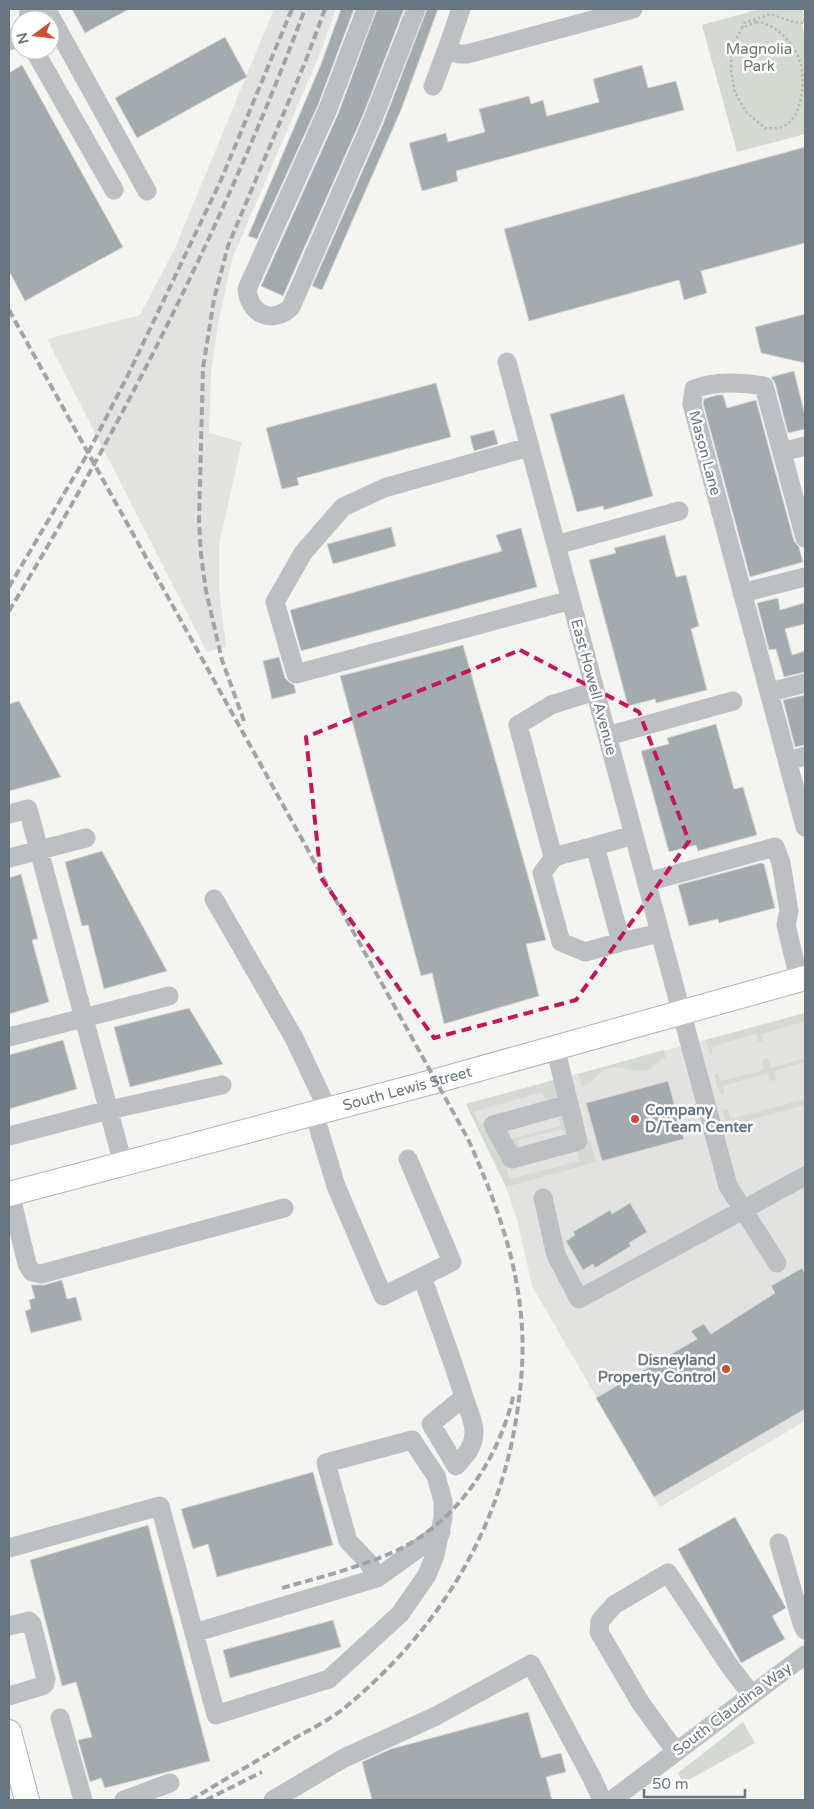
<svg xmlns="http://www.w3.org/2000/svg" width="814" height="1809" font-family="'Varela Round',sans-serif">
  <style>
    .built { fill: #e2e3e1 }
    .green { fill: #d4d9d1 }
    .building { fill: #a4abaf; stroke: #d6d5d4 }
    .lines { fill: none; stroke-linecap: round; stroke-linejoin: round }
    .major-casing { stroke: #b0b4b7; stroke-width: 26 }
    .path { stroke: #b6b9bb; stroke-width: 2.5; stroke-dasharray: 2.5 2.5; stroke-linecap: butt }
    .minor { stroke: #bcc0c2; stroke-width: 19 }
    .major { stroke: #fff; stroke-width: 24 }
    .rail { stroke: #9ea4a8; stroke-width: 4; stroke-dasharray: 8 4; stroke-linecap: butt }
    .marked { fill: none; stroke: #c2185b; stroke-width: 4; stroke-dasharray: 10 6; stroke-linejoin: round }
    .poi-dot { fill: #cd4c38; stroke: #fff; stroke-width: 2 }
    .labels { text-anchor: middle; stroke-width: 5; stroke-linejoin: round; paint-order: stroke }
    .park-label { font-size: 15px; fill: #6a7665; stroke: #fff }
    .street-label { font-size: 15px; fill: #67767e; stroke: #fff }
    .poi-label { font-size: 15px; font-weight: bold; fill: #67767e; stroke: #fff; text-anchor: start }
  </style>
  <rect width="100%" height="100%" fill="#f4f4f1"/>
  <path class="built" d="M274,9H336L319,56L232,259L218,324L211,374L209,433L242,442L219,544V588L226,647L207,652L47,339L140,315L175,248Z
    M805,1013V1421L660,1507L532,1286L518,1223L505,1184L466,1104Z"/>
  <path class="green" d="M760,9H803L802,26L805,38V134L737,152L702,25Z
    M805,1013V1027L803,1022L761,1034L763,1041L758,1042L756,1034L711,1047L713,1053L710,1054L706,1040Z
    M664,1050L666,1058C657,1060 653,1070 643,1071C630,1072 619,1064 607,1069C597,1073 593,1084 582,1086L578,1074Z
    M805,1058V1062L774,1071L776,1080L773,1081L770,1080L767,1073L723,1086L724,1095H721L719,1093L714,1075L717,1072L721,1081L764,1070L762,1061L765,1059H768L771,1068Z
    M554,1080L559,1096L545,1100L542,1092L473,1112L506,1166L510,1179L579,1161L577,1150L588,1147L587,1141L590,1140L596,1162L506,1187L466,1104Z
    M805,1099V1105L733,1125L735,1135L729,1136L727,1127L724,1128L723,1121H725L723,1112L725,1109H728L731,1119Z
    M563,1117L568,1136L564,1137L562,1129L518,1140L520,1149L513,1151L502,1130L508,1129L511,1139L561,1126L559,1118Z
    M743,1722L755,1743L683,1783L678,1773Z"/>
  <path class="building" d="M72,9H129L85,33Z
    M341,9H354L318,105L257,239L248,236L321,64Z
    M377,9H404L363,115L283,296L261,286L338,114Z
    M427,9H438L401,110L322,290L312,286L383,124Z
    M225,37L247,77L137,138L115,98Z
    M22,65L123,247L25,301L9,271V73Z
    M642,65L648,88L676,81L684,110L456,171L458,181L422,191L409,143L446,133L448,142L485,132L479,109L529,96L531,104L543,100L547,116L599,102L593,79Z
    M805,147V243L701,271L707,293L684,300L679,280L529,321L504,229Z
    M805,314V363L761,353L755,327Z
    M794,371L805,415V429L788,433L775,383L771,377Z
    M436,383L451,437L297,478L299,485L282,489L266,428Z
    M624,394L653,496L604,510L603,506L577,512L550,414Z
    M717,395H723L727,408L756,400L794,541L799,547L803,562L750,577L703,403L704,399Z
    M494,430L498,444L474,451L470,436Z
    M391,527L396,546L333,564L327,544Z
    M521,528L537,587L301,651L290,610L502,551L496,535Z
    M665,535L676,577L686,575L699,626L691,629L707,690L656,703L655,699L628,706L589,560L616,553L614,548Z
    M778,598L780,610L804,603L805,624L785,629L792,655L805,651V672L784,677L776,649L769,650L757,603Z
    M463,645L546,940L526,944L539,996L444,1024L432,973L421,976L340,676Z
    M279,657L285,678L289,682L294,685L296,693L272,699L263,661Z
    M805,695V745L795,747L783,700Z
    M19,701L61,777L9,791V704Z
    M716,724L734,789L743,787L757,835L698,851L696,845L669,852L641,751L669,744L667,738Z
    M102,851L167,971L104,989L88,925L82,926L65,862Z
    M761,863L764,864L775,908L719,923L718,919L689,926L678,885Z
    M21,874L38,939L32,940L49,1002L9,1014V878Z
    M189,1008L223,1064L130,1087L114,1027Z
    M63,1040L77,1089L9,1109V1055Z
    M668,1081L684,1139L602,1161L586,1103Z
    M630,1203L647,1232L629,1243L631,1246L595,1268L593,1264L583,1270L566,1241L575,1235L573,1232L610,1210L612,1214Z
    M802,1268L805,1274V1409L654,1497L596,1398L697,1339L691,1331L704,1324L711,1334L775,1293L771,1286Z
    M62,1280L67,1299L76,1297L82,1320L31,1333L25,1311L31,1309L29,1300L35,1298L31,1285H44Z
    M313,1472L333,1545L217,1577L208,1544L193,1549L181,1509Z
    M735,1517L786,1608L772,1616L785,1639L741,1663L678,1549Z
    M148,1525L210,1761L105,1788L101,1778L90,1782L78,1740L92,1737L76,1682L62,1686L30,1560Z
    M333,1620L341,1647L230,1678L223,1650Z
    M528,1712L541,1758L561,1753L566,1772L546,1777L552,1800H372L362,1762L391,1749Z"/>
  <g class="lines">
    <g class="major-casing">
      <g id="major">
        <path id="s1" d="M9,1194L436,1081L805,978"/>
        <path d="M9,1732L27,1800"/>
      </g>
    </g>
    <path class="path" d="M756,22C777,23 796,46 801,65C805,84 802,121 781,127C777,129 770,128 765,128L747,113L735,93L731,70L732,47L742,28Z
      M742,28L744,23L771,14L793,22L804,23L805,12"/>
    <path class="minor" d="M44,9L48,12L147,191
      M366,9L328,109L247,289C249,314 272,325 291,307L373,119L416,9
      M461,9L447,49L459,54H467L633,9
      M28,20L29,9
      M9,41L20,34
      M34,50L114,190
      M433,86L447,49
      M507,362L728,1186L777,1263
      M529,447L384,488L343,507L303,553L275,602L296,674L571,600
      M782,452L805,446
      M805,538L764,386C742,382 714,381 694,389L692,404L805,827
      M556,545L679,511
      M742,593L805,577
      M595,691L551,705L518,725L553,857L595,846
      M770,692L805,683
      M607,736L733,701
      M788,761L805,756
      M9,814L28,809L123,1164
      M634,835L595,846L621,942L660,933
      M555,856L542,873L561,942L585,952L621,942
      M9,858L86,838
      M647,882L775,847L781,863L789,911L786,925L799,979
      M214,899L294,1038L328,1110
      M9,1037L169,996
      M555,1047L578,1141L512,1159L493,1125L569,1104
      M314,1113L336,1186L383,1296L452,1262L408,1159
      M9,1136L109,1110L222,1085
      M10,1193L27,1264L32,1272L41,1274L284,1208
      M543,1198L556,1255L579,1299L805,1176
      M422,1277C437,1318 452,1359 465,1400C468,1410 475,1423 474,1434C473,1448 465,1456 456,1466L431,1424L464,1397
      M779,1543L802,1624L805,1630
      M9,1548L160,1506L216,1715L329,1679L400,1614L427,1575L435,1555L443,1518V1501L436,1476L412,1440L326,1463L348,1541L368,1562L377,1578L194,1633
      M377,1578L441,1532
      M9,1626L29,1621L32,1624L46,1679L45,1684L42,1686L9,1696
      M60,1718L83,1800
      M676,1752L640,1702L599,1632L600,1621L614,1605L668,1573L731,1668L752,1695
      M124,1800L170,1783
      M273,1800L344,1758L436,1716L531,1664L592,1778L602,1800
      M612,1800L805,1655"/>
    <use href="#major" class="major"/>
    <path class="rail" d="M9,310L468,1139C492,1193 513,1247 520,1306C524,1337 523,1369 519,1399C504,1526 440,1630 342,1710C327,1721 309,1730 293,1739C259,1760 225,1779 191,1800
      M9,587L88,453L128,375L221,180L292,9
      M9,611C126,419 226,219 305,9
      M244,721L222,660L206,591L201,555L199,521L203,368L214,299L228,246L306,60L325,9
      M282,1588C321,1577 361,1567 398,1550C458,1521 500,1457 514,1393
      M206,1800L262,1772"/>
  </g>
  <path class="marked" d="M520,650L639,712L689,841L576,1000L434,1038L321,878L306,737Z"/>
  <g class="poi-dot">
    <circle cx="635" cy="1119" r="5"/>
    <circle cx="726" cy="1369" r="5"/>
  </g>
  <g class="labels">
    <g class="park-label">
      <text x="759" y="54">Magnolia<tspan x="759" dy="17">Park</tspan></text>
    </g>
    <g class="street-label">
      <text transform="translate(705 453) rotate(75)" y="5">Mason Lane</text>
      <text transform="translate(594 687) rotate(75)" y="5">East Howell Avenue</text>
      <text dy="5" stroke="none"><textPath href="#s1" startOffset="412">South Lewis Street</textPath></text>
      <text transform="translate(732 1709) rotate(-37)" y="5">South Claudina Way</text>
    </g>
    <g class="poi-label">
      <text x="645" y="1115">Company<tspan x="645" dy="17">D/Team Center</tspan></text>
      <text x="716" y="1365" text-anchor="end">Disneyland<tspan x="716" dy="17">Property Control</tspan></text>
    </g>
  </g>
  <rect width="814" height="1809" fill="none" stroke="#67767e" stroke-width="20"/>
  <g transform="translate(35 35) rotate(255)"><circle r="24" fill="#ffffff" stroke="#c2c8cb"/>
  <path d="M0-4L9 19L0 12L-9 19Z" fill="#cd4c38"/>
  <text y="-8" font-size="14" font-weight="bold" text-anchor="middle" fill="#67767e">N</text>
  </g>
  <path d="M644 1789v8h101v-8" fill="none" stroke="#67767e" stroke-width="2.5"/>
  <text x="652" y="1789" font-size="15" fill="#67767e" stroke="#ffffff" stroke-width="4" paint-order="stroke">50 m</text>
</svg>
